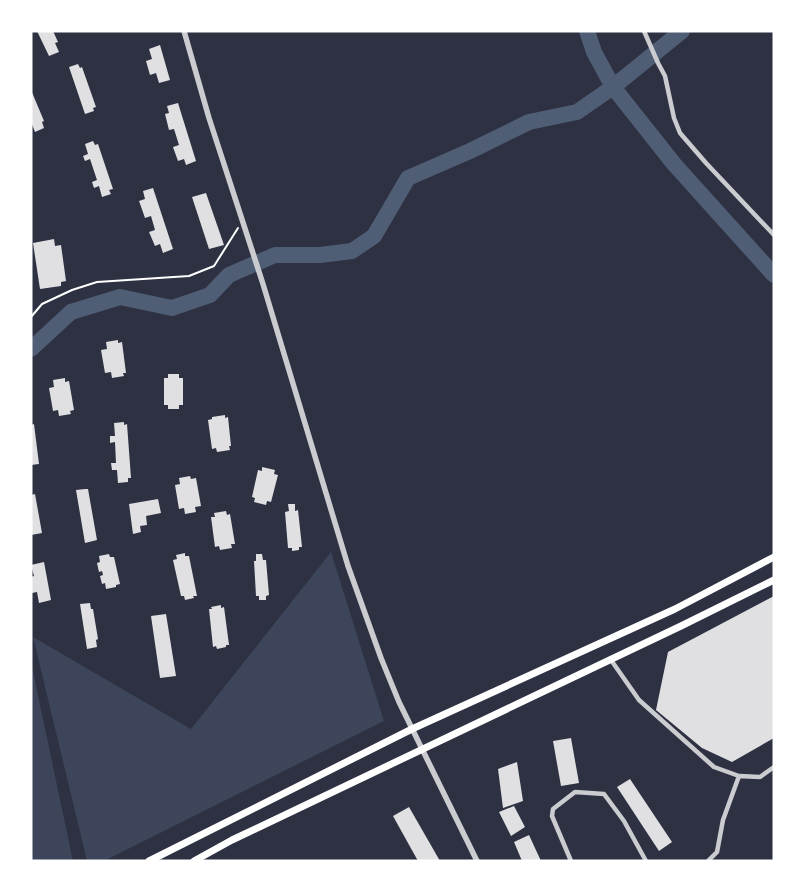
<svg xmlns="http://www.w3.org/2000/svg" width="805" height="892" font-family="'Fira Sans',sans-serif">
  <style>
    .green { fill: #3c4559 }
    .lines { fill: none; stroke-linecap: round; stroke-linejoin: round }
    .river { stroke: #4f5d75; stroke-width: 16 }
    .building { fill: #e0e0e3 }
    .path { stroke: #fff; stroke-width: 2 }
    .minor { stroke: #caccd0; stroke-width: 4.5 }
    .tertiary { stroke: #caccd0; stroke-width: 5.5 }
    .primary { stroke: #fff; stroke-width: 7 }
  </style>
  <rect width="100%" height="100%" fill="#2d3142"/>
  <path class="green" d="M331,552L384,721L104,861H87L33,637L191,729Z
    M31,662L73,861H31Z"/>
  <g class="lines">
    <path class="river" d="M587,31L594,52L613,87L674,164L774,275
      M31,349L71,312L120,297L172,308L210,295L229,275L275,255H320L352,251L374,236L408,178L470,151L529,122L577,112L613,87L682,31"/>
  </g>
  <path class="building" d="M37,31H53L58,42L55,43L59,52L49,56Z
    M160,45L170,80L159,83L156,73L150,75L146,61L152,59L149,49Z
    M78,64L80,68L82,67L96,107L93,108L94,111L85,114L69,67Z
    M31,90L44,121L42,122L44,128L35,132L31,122Z
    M178,103L196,161L186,165L184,159L178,161L173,147L179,145L174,129L169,130L165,114L169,113L167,106Z
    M93,141L95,145L98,144L113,189L109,190L111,194L102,197L99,186L94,188L92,182L97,180L90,159L85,161L83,156L88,154L85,144Z
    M153,188L173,249L163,253L160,244L155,246L149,232L155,230L151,216L145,218L139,201L145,199L143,191Z
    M206,193L224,245L209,249L192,197Z
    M54,239L55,246L61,245L66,281L61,282V286L40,289L33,243Z
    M118,340V343L122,342L126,373H123L124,376L112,378L111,372L105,373L101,350L107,349L106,342Z
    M168,374H179V378H183V405H179V409H168V405H164V378H168Z
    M65,378V382L69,381L74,410L70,411L71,414L59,416L58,410L53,411L49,388L54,387L53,380Z
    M225,415V418L228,417L231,446H229L230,450L217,452L216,448L212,449L208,420L212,419V417Z
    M124,422V425L127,424L131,478H128V482L118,483L117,470H112L111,463H116L115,442L110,443V436H115L114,423Z
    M34,424L39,464L31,465V425Z
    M262,467L275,470L274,474L278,475L271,502L267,501L266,505L254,502L255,498L252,497L258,470L262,471Z
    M190,476L191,479L196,478L201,506L195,507L196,512L185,514L184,508L179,509L175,485L180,484L179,478Z
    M85,489H88L97,540L85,543L76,490Z
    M35,494L42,533L31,535V495Z
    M158,499L161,513L146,516L147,525L140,526L141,532L133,534L129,504Z
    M288,504H295V511L298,510L302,547H299V550L292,551V548H288L285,512L289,511Z
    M226,511L227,515L230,514L235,544H231L232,548L220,550L219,546L215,547L211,517H215L214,513Z
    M185,553V556H189L197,596H193L194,598L185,600L184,596H181L173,560L177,559L176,555Z
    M109,554L110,557H114L120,584L116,585V587L106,589L105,583L102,584L100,576L103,575L102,571L99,572L97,563L100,562L99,556Z
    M256,554H262L263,560H266L269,595L266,596V600H259V596H256L254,561H256Z
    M44,562L51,600L39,603L37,592L32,593L31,577L34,576L31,565Z
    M774,596V738L732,762L702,748L656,710L668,652Z
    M90,603L91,609H93L98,639L96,640L97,647L87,649L80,604Z
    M221,605V608L224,607L229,645H226V647L217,649L216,646L213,647L209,609H212L211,607Z
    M166,614L176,676L160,678L151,616Z
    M571,738L579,783L561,786L553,741Z
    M517,762L523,801L503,808L498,769Z
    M630,779L672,842L659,851L617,787Z
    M514,806L525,827L511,836L499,812Z
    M409,807L440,861H418L393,816Z
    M529,835L541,861H522L514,842Z"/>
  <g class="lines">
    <path class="path" d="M31,317L42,304L72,290L97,282L189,276L214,266L238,228"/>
    <path class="minor" d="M644,31L658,63L665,76L674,118L680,133L706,163L774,235
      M611,660L639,700L714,767L739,776L760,777L774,767
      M571,861L552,816L553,809L575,792L604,794L624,821L646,861
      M708,861L717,852L723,820L739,776"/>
    <path class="tertiary" d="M184,31L209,118L263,284L348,566L381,658L399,702L477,861"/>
    <path class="primary" d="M149,861L412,729L675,609L774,557
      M194,861L232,840L681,626L774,580"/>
  </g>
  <rect width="805" height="892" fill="none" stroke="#ffffff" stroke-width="65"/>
</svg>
